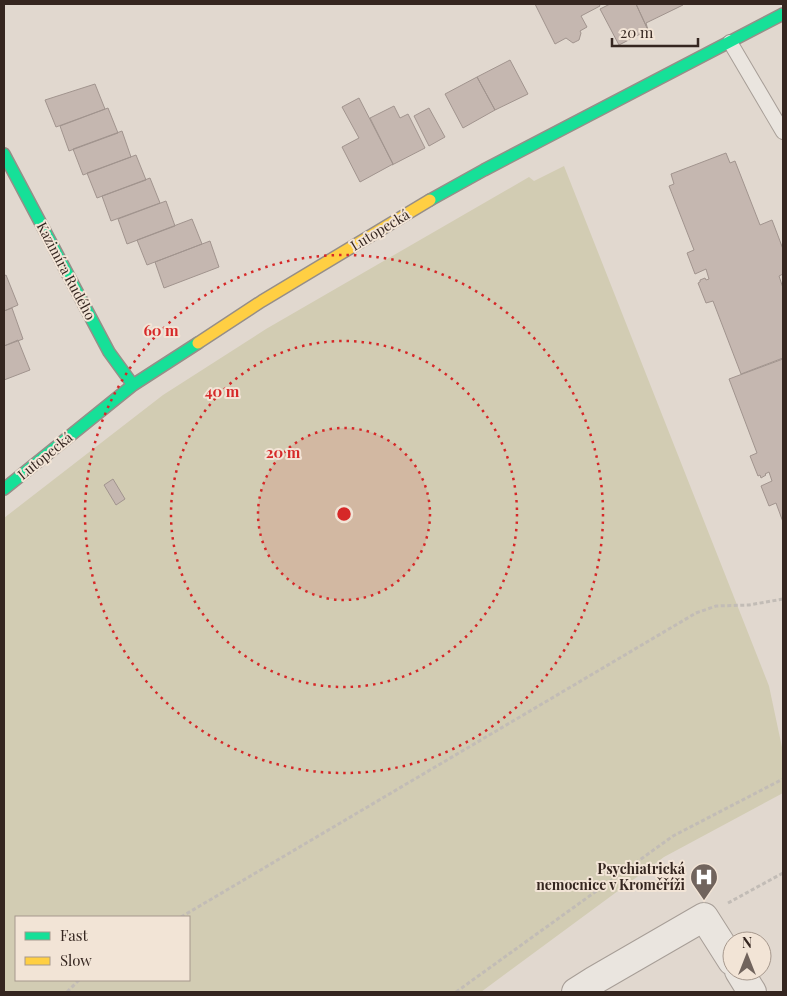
<svg xmlns="http://www.w3.org/2000/svg" width="787" height="996" font-family="'Playfair Display',serif">
  <style>
    .green { fill: #d2ccb3; fill-rule: evenodd }
    .building { fill: #c5b7b0; stroke: #a1948e }
    .lines { fill: none; stroke-linecap: round; stroke-linejoin: round }
    .lane-casing { stroke: #a79e97; stroke-width: 16 }
    .street-casing { stroke: #a79e97; stroke-width: 30 }
    .fast-casing { stroke: #968e88; stroke-width: 14 }
    .slow-casing { stroke: #968e88; stroke-width: 14 }
    .path { stroke: #c2bcb6; stroke-width: 3; stroke-dasharray: 4 2.5; stroke-linecap: butt }
    .lane { stroke: #eae5df; stroke-width: 14 }
    .street { stroke: #eae5df; stroke-width: 28 }
    .fast { stroke: #16e098; stroke-width: 11 }
    .slow { stroke: #ffcf43; stroke-width: 11 }
    .ring { fill: none; stroke: #d62828; stroke-width: 2.5; stroke-dasharray: 2.5 5 }
    .labels { text-anchor: middle; stroke-width: 4; stroke-linejoin: round; paint-order: stroke }
    .street-label { font-size: 14px; fill: #352620; stroke: #f2e4d6 }
    .poi-label { font-size: 14px; font-weight: bold; fill: #352620; stroke: #f2e4d6; text-anchor: end }
    .centre { fill: #d62828; stroke: #f2e4d6; stroke-width: 2.5 }
    .ring-label { font-size: 15px; text-anchor: middle; font-weight: bold; fill: #d62828; stroke: #f2e4d6; stroke-width: 4; stroke-linejoin: round; paint-order: stroke }
  </style>
  <rect width="100%" height="100%" fill="#e1d8cf"/>
  <path class="green" d="M564,166L769,686L783,752V793L664,857L481,992H4V518L163,395L266,329L529,177L534,181ZM16,917H189V980H16Z"/>
  <path class="building" d="M535,4H599L600,6L581,16L587,27L580,31L581,33L579,40L573,43L566,38L555,44Z
    M610,4H636L648,30L619,45L600,9Z
    M636,4H683V5L646,23L648,30Z
    M510,60L528,94L495,110L477,77Z
    M477,77L495,110L463,128L445,94Z
    M95,84L105,109L56,127L45,100Z
    M359,98L393,164L360,182L342,147L359,138L342,107Z
    M394,106L400,118L408,114L425,148L392,165L393,164L370,118Z
    M108,108L118,133L69,151L60,126Z
    M429,108L445,137L429,146L414,116Z
    M122,131L131,157L83,175L73,149Z
    M726,153L730,163L735,161L760,225L772,220L783,249V274L779,276L783,288V358L741,374L713,301L706,303L698,283L700,282V280L705,278L706,280L709,279L706,269L695,274L687,253L694,250L669,186L674,184L671,174Z
    M136,155L146,180L97,198L87,173Z
    M150,178L160,203L111,221L102,196Z
    M166,201L175,226L127,244L118,219Z
    M192,219L202,244L147,265L137,240Z
    M210,241L219,267L164,288L155,262Z
    M6,275L18,305L4,311V276Z
    M12,308L23,339L4,346V311Z
    M18,340L30,370L4,380V346Z
    M783,359V522L776,503L769,506L761,486L772,481L769,472L765,474L766,475L761,478L760,475L758,476L750,456L757,453L729,379Z
    M113,479L125,499L116,505L104,485Z"/>
  <g class="lines">
    <g class="lane-casing">
      <path id="lane" d="M730,42L783,132"/>
    </g>
    <g class="street-casing">
      <path id="street" d="M739,971L752,992
        M576,992L595,980L704,917L732,961"/>
    </g>
    <g class="fast-casing">
      <path id="fast" d="M4,154L109,352L133,385
        M430,200L484,170L783,14
        M4,489L133,385L198,343"/>
    </g>
    <g class="slow-casing">
      <path id="slow" d="M198,343L262,301L430,200"/>
    </g>
    <path class="path" d="M782,245H783
      M728,903L783,873
      M181,917L696,613L716,606L749,605L783,599
      M67,992L79,980
      M456,992L673,836L783,779"/>
    <use href="#lane" class="lane"/>
    <use href="#street" class="street"/>
    <use href="#fast" class="fast"/>
    <use href="#slow" class="slow"/>
  </g>
  <circle cx="344" cy="514" r="86" fill="#d62828" fill-opacity=".12"/>
  <g class="ring">
    <circle cx="344" cy="514" r="86"/>
    <circle cx="344" cy="514" r="173"/>
    <circle cx="344" cy="514" r="259"/>
  </g>
  <defs>
    <g id="hospital-pin" transform="scale(1.4375)"><path d="M0 17L-7.5 6A9.5 9.5 0 1 1 7.5 6Z" fill="#71645d" stroke="#f2e4d6"/><path d="M-5-5h3v3.5h4V-5h3V5h-3V1.5h-4V5h-3Z" fill="#fff"/></g>
  </defs>
  <g fill-rule="evenodd">
    <use href="#hospital-pin" x="704" y="877"/>
  </g>
  <g class="labels">
    <g class="street-label">
      <text transform="translate(380 230) rotate(-31)" y="5">Lutopecká</text>
      <text transform="translate(66 271) rotate(62)" y="5">Kazimíra Rudého</text>
      <text transform="translate(45 456) rotate(-39)" y="5">Lutopecká</text>
    </g>
    <g class="poi-label">
      <text x="685" y="874">Psychiatrická<tspan x="685" dy="16">nemocnice v Kroměříži</tspan></text>
    </g>
  </g>
  <circle cx="344" cy="514" r="8" class="centre"/>
  <g class="ring-label">
    <text x="161" y="336">60 m</text>
    <text x="222" y="397">40 m</text>
    <text x="283" y="458">20 m</text>
  </g>
  <rect width="787" height="996" fill="none" stroke="#352620" stroke-width="10"/>
  <rect x="15" y="916" width="175" height="65" fill="#f2e4d6" stroke="#a6988d"/>
  <rect x="25" y="932" width="25" height="8" fill="#16e098" stroke="#a6988d"/>
  <text x="60" y="941" font-size="15" fill="#352620">Fast</text>
  <rect x="25" y="957" width="25" height="8" fill="#ffcf43" stroke="#a6988d"/>
  <text x="60" y="966" font-size="15" fill="#352620">Slow</text>
  <g transform="translate(747 956)"><circle r="24" fill="#f2e4d6" stroke="#a6988d"/>
  <path d="M0-4L9 19L0 12L-9 19Z" fill="#71645d"/>
  <text y="-8" font-size="14" font-weight="bold" text-anchor="middle" fill="#352620">N</text>
  </g>
  <path d="M612 38v8h86v-8" fill="none" stroke="#352620" stroke-width="2.5"/>
  <text x="620" y="38" font-size="15" fill="#352620" stroke="#f2e4d6" stroke-width="4" paint-order="stroke">20 m</text>
</svg>
